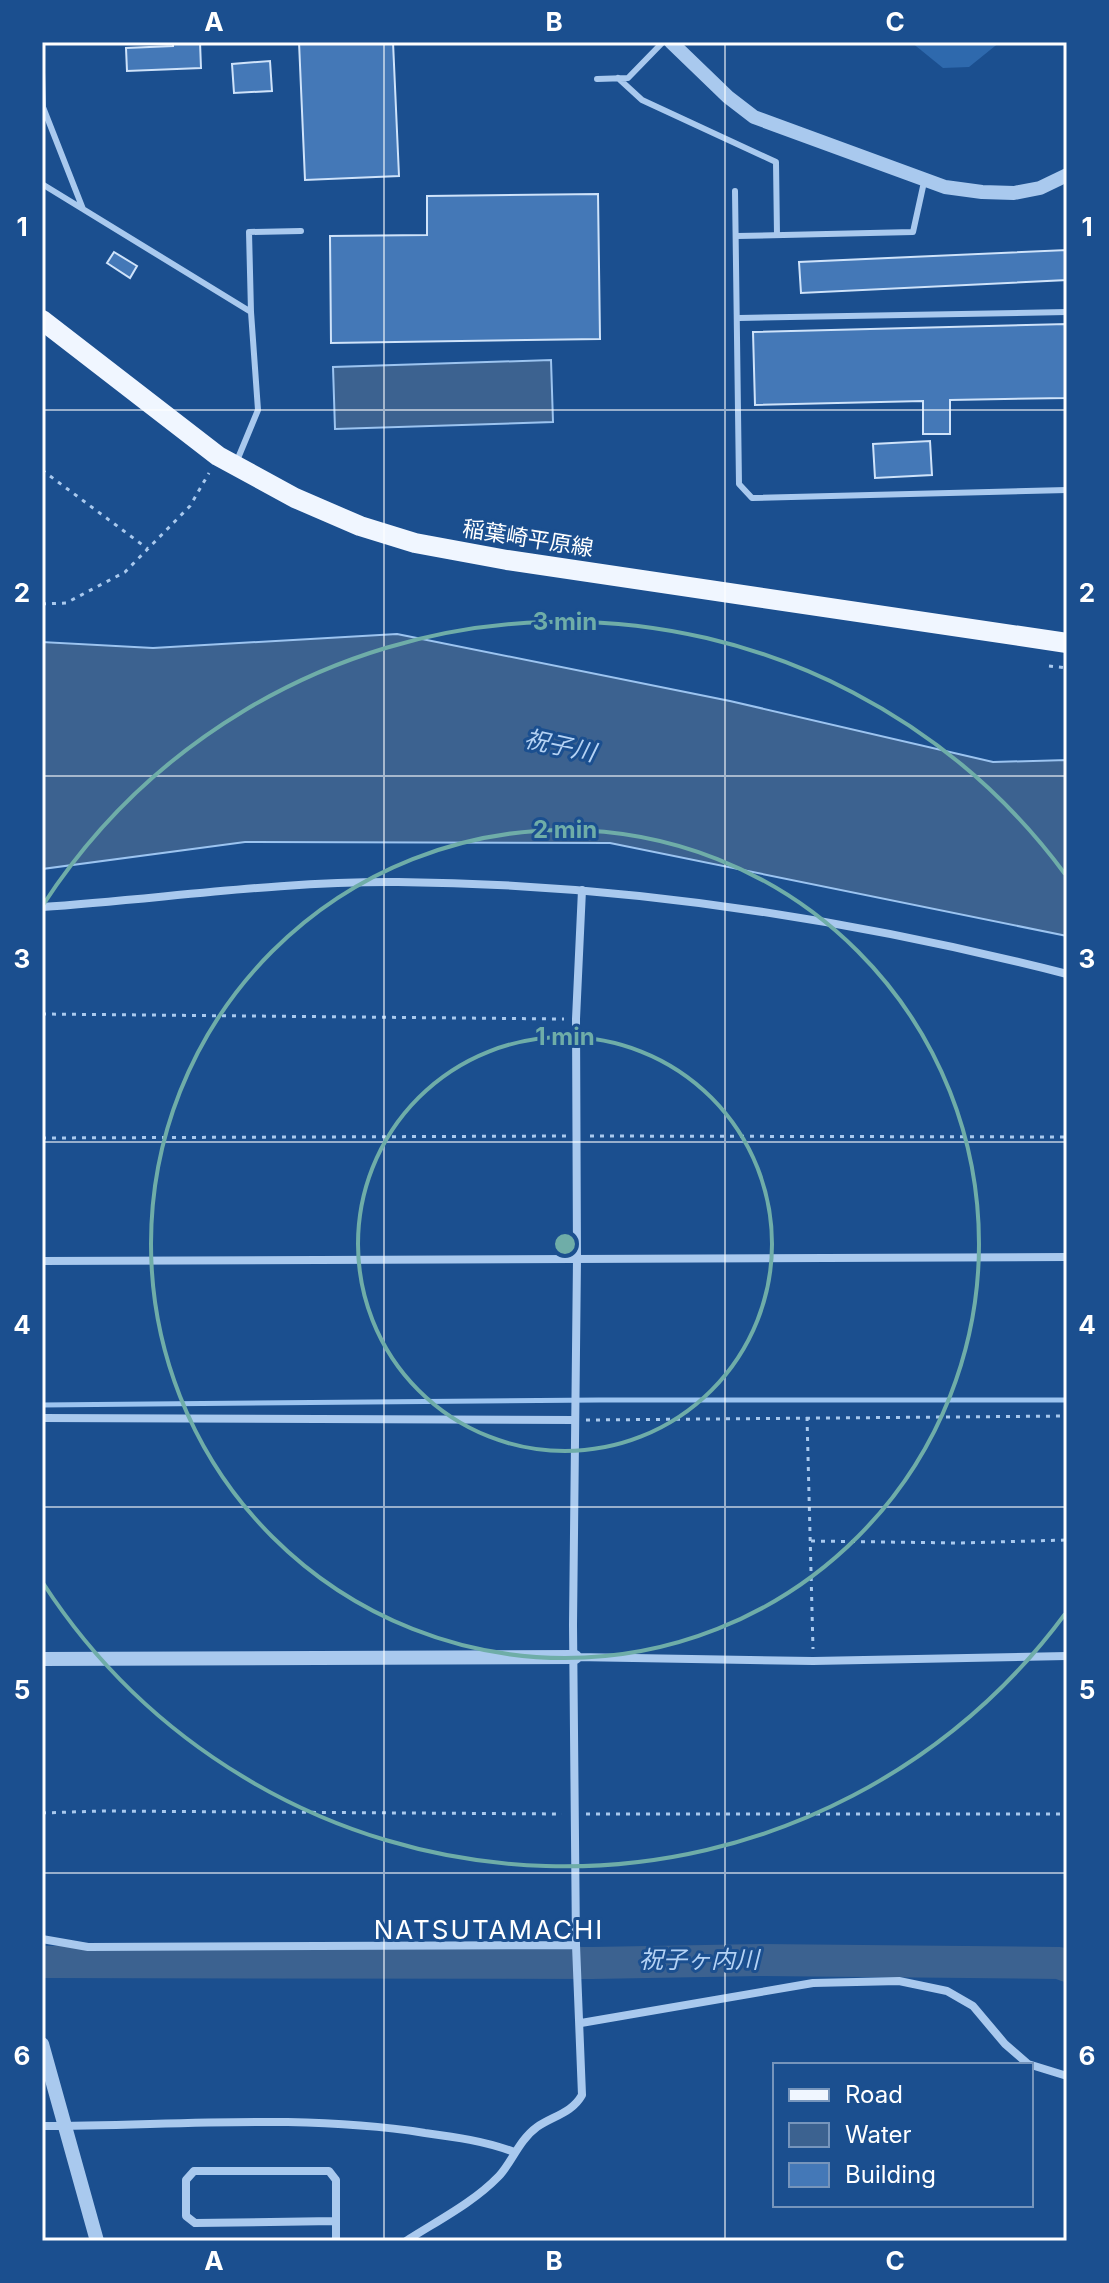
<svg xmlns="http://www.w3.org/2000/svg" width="1109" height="2283" font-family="Inter,'Noto Sans JP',sans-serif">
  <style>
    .green { fill: #2e69ad }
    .water { fill: #3c6290; stroke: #9cc4f0; stroke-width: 2 }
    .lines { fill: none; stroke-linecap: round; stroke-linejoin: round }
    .stream { stroke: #9cc4f0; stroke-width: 5 }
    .river { stroke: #3c6290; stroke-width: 32 }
    .building { fill: #4478b7; stroke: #cfe3fa; stroke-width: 2 }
    .path { stroke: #a9c9ee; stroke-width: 3; stroke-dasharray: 4 6; stroke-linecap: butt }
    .service { stroke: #a9c9ee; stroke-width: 6 }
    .minor { stroke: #a9c9ee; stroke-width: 8 }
    .tertiary { stroke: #a9c9ee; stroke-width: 14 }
    .primary { stroke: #f0f6ff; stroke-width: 20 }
    .grid { fill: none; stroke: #fff; stroke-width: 2; stroke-opacity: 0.55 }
    .ring { fill: none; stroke: #6fada8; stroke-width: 4 }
    .labels { text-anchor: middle; stroke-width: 6; stroke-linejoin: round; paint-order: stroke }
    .street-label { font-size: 22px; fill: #fff; stroke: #1b4f8f }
    .water-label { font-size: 24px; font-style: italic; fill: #b5d3f5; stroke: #1b4f8f }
    .quarter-label { font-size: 26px; letter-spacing: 2px; fill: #fff; stroke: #1b4f8f }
    .centre { fill: #6fada8; stroke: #1b4f8f; stroke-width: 4 }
    .ring-label { font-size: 24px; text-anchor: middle; font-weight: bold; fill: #6fada8; stroke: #1b4f8f; stroke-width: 6; stroke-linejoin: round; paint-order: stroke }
    .neatline { fill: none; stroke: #fff; stroke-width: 3 }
    .grid-label { font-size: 26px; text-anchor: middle; font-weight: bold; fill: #fff }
  </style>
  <rect width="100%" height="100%" fill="#1b4f8f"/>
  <path class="green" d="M911,42H1000L969,67L943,68Z"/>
  <path class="water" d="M551,360L553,422L335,429L333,367Z
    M397,634L730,701L993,762L1067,760V936L610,843L245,842L42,869V642L153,648Z"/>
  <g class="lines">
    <path class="stream" d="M42,1405L599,1400H1067"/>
    <path class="river" d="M42,1962L592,1963L761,1960L1059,1963L1067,1966"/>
  </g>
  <path class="building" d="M173,42H200L201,68L127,71L126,48L173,46Z
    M299,42H393L399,176L305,180Z
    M270,61L272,91L234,93L232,64Z
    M598,194L600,339L331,343L330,236L427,235V196Z
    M1067,250V280L801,293L799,262Z
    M114,252L137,266L130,278L107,263Z
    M1067,324V398L950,400V434H923V401L755,405L753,332Z
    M930,441L932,475L875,478L873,444Z"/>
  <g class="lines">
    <path class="path" d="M42,470L148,549
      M42,604L66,603L125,572L190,506L209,473
      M1049,666L1067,668
      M42,1014L564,1019
      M590,1136L1067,1137
      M42,1138L566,1136
      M807,1417L813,1649
      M586,1420L1067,1416
      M811,1541L960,1543L1067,1540
      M42,1813L102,1811L562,1814
      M586,1814H1067"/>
    <path class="service" d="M42,72L43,107L83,209
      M618,78L642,100L776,162L777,235
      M597,79L628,78L663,42
      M42,184L251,312L258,410L236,463
      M735,191L739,484L752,498L1067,490
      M737,236L913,232L924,182
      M251,312L249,232L301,231
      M739,318L1067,312"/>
    <path class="minor" d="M42,907C160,899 279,881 398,882C621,884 851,919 1067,974
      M42,1261L1067,1257
      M42,1418L574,1420
      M575,1657L813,1661L1067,1656
      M42,1939L88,1947L576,1945
      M581,2023L813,1983L899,1981L947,1991L973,2006L1005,2044L1028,2064L1067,2076
      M42,2126C169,2126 298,2113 425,2133C455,2137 485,2141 514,2152
      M335,2221L195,2223L186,2216V2180L194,2171H329L336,2180V2241
      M406,2241C437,2221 473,2203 499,2176C512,2162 519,2140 537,2127C553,2116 572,2113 582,2095L576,1945L573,1625L577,1259L576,1019L582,890"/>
    <path class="tertiary" d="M671,42L728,97L754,117L945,187L982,192L1014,193L1040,188L1067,175
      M42,1659L575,1657
      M42,2044L97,2241"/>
    <path class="primary" d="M42,320L218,456L295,498L360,526L415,543L507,560L1067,643"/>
  </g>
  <path class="grid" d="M384,42V2241M725,42V2241M42,410H1067M42,776H1067M42,1142H1067M42,1507H1067M42,1873H1067"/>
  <g class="ring">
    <circle cx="565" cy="1244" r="207"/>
    <circle cx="565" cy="1244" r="414"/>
    <path d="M1065 1614A622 622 0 0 1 43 1583M43 905A622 622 0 0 1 1065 874"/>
  </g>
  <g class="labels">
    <g class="street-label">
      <text transform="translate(528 538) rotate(9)" y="8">稲葉崎平原線</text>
    </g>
    <g class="water-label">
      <text transform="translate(560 746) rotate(12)" y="8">祝子川</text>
      <text x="699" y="1968">祝子ヶ内川</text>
    </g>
    <g class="quarter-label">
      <text x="489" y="1939">NATSUTAMACHI</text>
    </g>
  </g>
  <circle cx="565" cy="1244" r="12" class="centre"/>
  <g class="ring-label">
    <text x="565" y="630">3 min</text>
    <text x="565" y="838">2 min</text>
    <text x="565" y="1045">1 min</text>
  </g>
  <rect width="1109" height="2283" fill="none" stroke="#1b4f8f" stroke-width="88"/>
  <rect x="773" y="2063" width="260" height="144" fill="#1b4f8f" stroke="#7695bc" stroke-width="2"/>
  <rect x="789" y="2089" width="40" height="12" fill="#f0f6ff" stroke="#7695bc" stroke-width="2"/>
  <text x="845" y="2103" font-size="24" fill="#ffffff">Road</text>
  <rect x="789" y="2123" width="40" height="24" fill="#3c6290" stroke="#7695bc" stroke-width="2"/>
  <text x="845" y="2143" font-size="24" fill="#ffffff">Water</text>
  <rect x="789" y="2163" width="40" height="24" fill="#4478b7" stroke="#7695bc" stroke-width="2"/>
  <text x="845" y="2183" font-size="24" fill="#ffffff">Building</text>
  <rect x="44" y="44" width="1021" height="2195" class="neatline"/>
  <g class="grid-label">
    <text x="214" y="31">A</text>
    <text x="554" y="31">B</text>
    <text x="895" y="31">C</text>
    <text x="22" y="236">1</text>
    <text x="1087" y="236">1</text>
    <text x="22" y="602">2</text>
    <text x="1087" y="602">2</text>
    <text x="22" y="968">3</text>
    <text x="1087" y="968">3</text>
    <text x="22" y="1334">4</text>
    <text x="1087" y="1334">4</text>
    <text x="22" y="1699">5</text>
    <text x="1087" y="1699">5</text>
    <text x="22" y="2065">6</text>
    <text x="1087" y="2065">6</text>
    <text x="214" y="2270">A</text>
    <text x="554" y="2270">B</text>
    <text x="895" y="2270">C</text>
  </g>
</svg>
